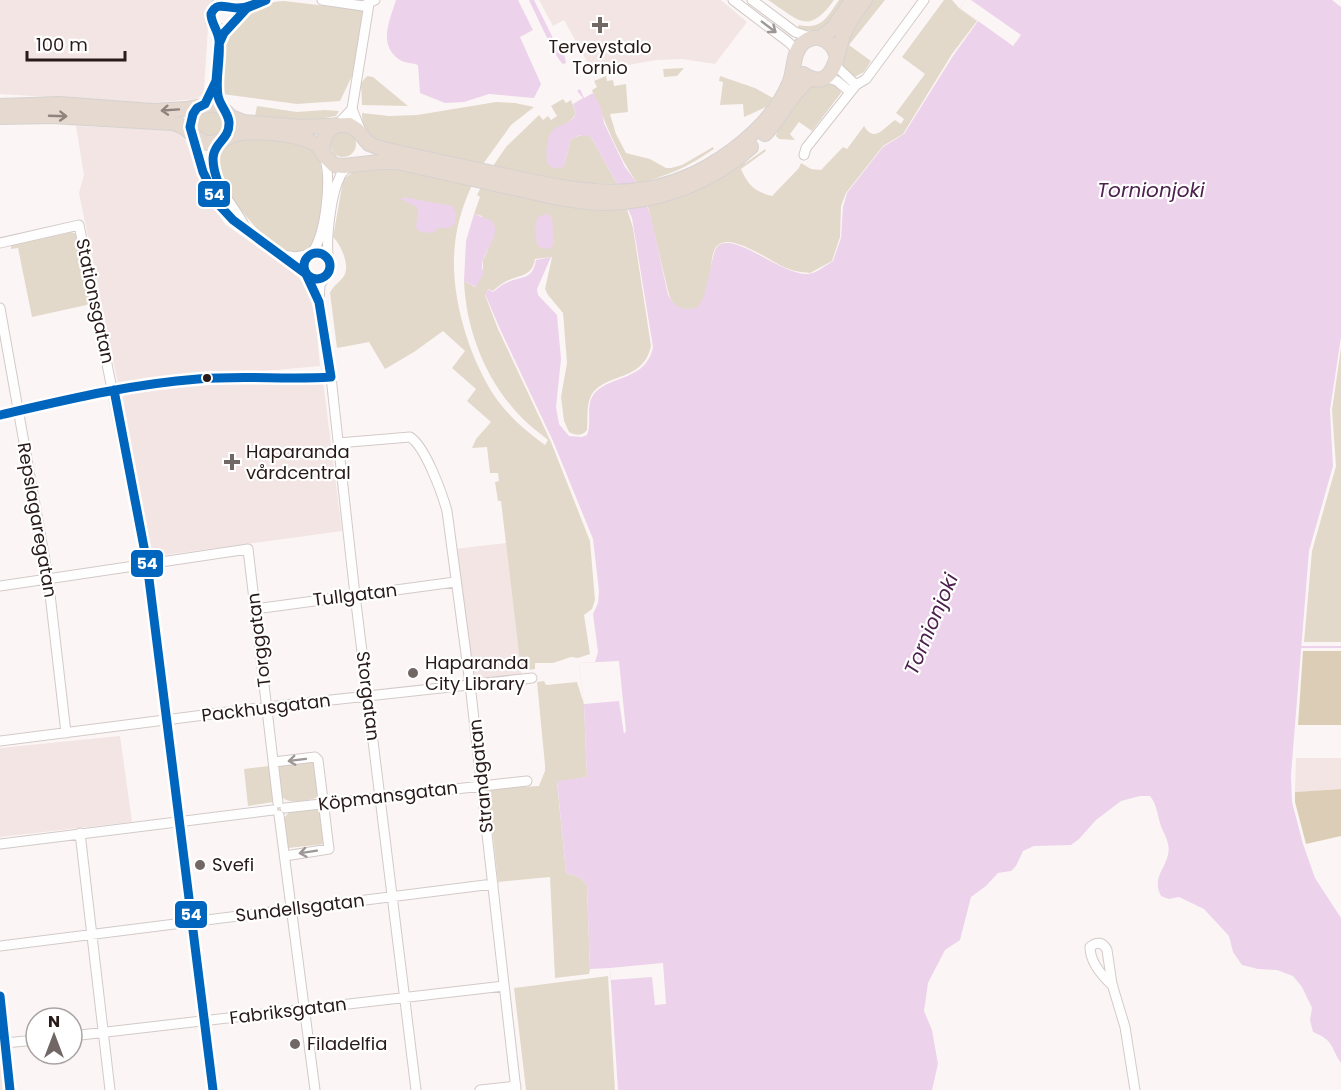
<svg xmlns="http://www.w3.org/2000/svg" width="1341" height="1090" font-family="Poppins,sans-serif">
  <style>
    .built { fill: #f2e5e3 }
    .green { fill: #e3d9ca }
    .forest { fill: #dcceb6 }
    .water { fill: #ecd2ea }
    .pier { fill: #fbf6f5 }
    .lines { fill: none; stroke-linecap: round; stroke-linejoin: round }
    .stream { stroke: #ecd2ea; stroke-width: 2 }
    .minor-casing { stroke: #d3cac8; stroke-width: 11 }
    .highway-casing { stroke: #d6d2d1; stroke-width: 16 }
    .minor { stroke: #fefefe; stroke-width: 9 }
    .highway { stroke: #e5d9d0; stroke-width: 14 }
    .bus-1-casing { stroke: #fff; stroke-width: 14 }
    .bus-1 { stroke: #0065bd; stroke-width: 9 }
    .oneway { stroke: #9d9796 }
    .oneway2 { stroke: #90837d }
    .poi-dot { fill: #716765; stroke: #fff; stroke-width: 2 }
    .bus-dot { fill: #271a18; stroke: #fff; stroke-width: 2 }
    .labels { text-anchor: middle; stroke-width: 4.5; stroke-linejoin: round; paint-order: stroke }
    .poi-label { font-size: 18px; fill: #271a18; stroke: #fff; text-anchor: start }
    .street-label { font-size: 18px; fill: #271a18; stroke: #fff }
    .water-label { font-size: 20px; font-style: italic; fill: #4d224e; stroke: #fff }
    .line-badge { stroke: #fff; stroke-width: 2 }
    .badge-label { font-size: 16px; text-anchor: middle; font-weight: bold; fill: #fff }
  </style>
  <rect width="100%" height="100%" fill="#fbf6f5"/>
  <path class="built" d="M0,0H230L214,3L209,11L204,89L202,95L196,99L150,103L0,94Z
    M539,0H721L747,22L715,64L682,59L656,60L612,68L595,76L564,20L553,26Z
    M76,126L172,130L183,133L206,196L225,224L298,276L307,289L312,303L316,323L320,366L118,384L79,193L84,175Z
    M323,381L342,531L150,557L118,394L173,387L228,383Z
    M506,543L522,680L473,684L455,549Z
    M120,736L132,822L0,837V748Z
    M1296,758H1341V789L1295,792Z
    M0,1043H3L8,1090H0Z"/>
  <path class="green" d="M768,0H834C808,36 799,20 768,0Z
    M839,0H848C830,23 829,37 797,28L799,25C822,30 827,17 839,0Z
    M872,0H885L849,45L871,61L864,72L853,78C850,75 845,72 843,68C833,52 863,13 872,0Z
    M944,0H952L959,8L977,21L952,54L903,134L883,146L846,193L841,206L840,237L832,261L810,273C800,272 791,271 782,266C769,260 731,233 718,245C712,250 712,261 711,267C713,261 713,250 719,245C730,237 766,259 777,265L708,390L668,295L673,303L669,295L647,203L747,162L765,149L766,151L741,169C748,185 755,192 772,196L799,168L801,163L811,169L821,170L843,147L847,149L864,126C875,144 884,127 895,120L901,124L904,119L896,113L925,74L902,57Z
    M284,1L361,10L363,12L354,72L340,101L297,104L222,94C219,74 222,53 228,34C236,30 239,23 245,17C255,5 269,2 284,1Z
    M684,68L677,76L664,77L663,69Z
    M367,76L373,77L408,106L362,105L361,83Z
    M606,76L607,81L613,80L614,86L626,84L628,112L610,114L616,134L626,153L650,159L666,168H671L682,165L713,147L714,149C689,166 667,177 637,183C617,154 605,122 592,90L597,87L594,81Z
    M720,76L755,88L773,98L766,107L744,117L743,104L720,105L723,82L719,81Z
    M831,82L840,89L841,93L812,131L799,122L790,134L795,140L779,139L776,136L779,125L804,87Z
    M563,99L566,103L571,100L576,114L570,121L564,166L571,139C578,136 584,132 591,137L617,184L572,183L493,166L506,147L539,115L543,120L548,116L551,120L557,116L551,106Z
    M496,102L515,103L534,107L511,125L483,164L376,141C365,134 362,126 362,113L389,116L417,115Z
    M257,106L297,112L325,110L339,111L336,116C309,122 282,119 255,116Z
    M197 123a13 13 0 1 1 26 0a13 13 0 1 1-26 0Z
    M330 144a13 13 0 1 1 26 0a13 13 0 1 1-26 0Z
    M255,137C269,139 303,139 313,148C328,162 325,230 313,245C307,251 297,253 288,251C268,245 250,221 237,205C224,190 211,169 219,148L234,140Z
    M388,166L473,183C464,202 457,223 455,244C449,294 469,360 498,401C511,418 527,432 545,445L548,440C540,433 531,427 523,419C487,383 466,332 464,281L475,287L483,273V260L489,247L482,216L474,214L480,197L477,195L482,185L626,206L633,228L651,346C643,383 604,372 591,396C586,405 588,420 587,430C582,436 576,436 569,432L564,421L561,397L567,363L563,313L548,295L545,289L552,257L535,259C532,278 519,274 505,282C501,284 496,288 493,291L488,289L485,295L498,329L551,442L590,541L595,600L592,609L584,615L590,654L578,658L571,657L553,663H535V669L521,671L501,501H498L495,482L499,481L498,473H490L487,447L472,448L476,439L491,422L467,401L476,389L452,368L465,351L443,331L414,352L385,369L369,342L337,348L330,293C333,285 342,281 345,274C349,263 341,245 333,237L343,181C353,167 372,168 388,166Z
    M72,232L78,235L91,304L32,317L18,248L11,249V245Z
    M1341,348V642H1304L1312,551L1336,466L1332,410Z
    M544,681L546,685L577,682L584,704L587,777L557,782L566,873C576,876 582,877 587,886L590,969L589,974L555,978L550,877L498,882L488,789L539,786L545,771V765L537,682Z
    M311,761L315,762L320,797C311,799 287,807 281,795C278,789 279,777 277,770L281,764Z
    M269,766L274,802L248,806L244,769Z
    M321,808L325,844L288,848L284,818L291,810Z
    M608,976L615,1090H526L514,988Z"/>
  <path class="forest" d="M1303,651H1341V725H1298Z
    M1341,789V836L1306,844L1295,802V792Z"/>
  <path class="water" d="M396,0H518L533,30L520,37L541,84L534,98L489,94L464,102L445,103L420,93L418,65C413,63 404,63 400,60C377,45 390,20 396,0Z
    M529,0H534L556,44L563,49L566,63L563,64C556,59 535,12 529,0Z
    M965,0H1332L1341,7V337L1330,410L1333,466L1309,551L1291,775L1292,802L1303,844L1315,878L1341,918V1063C1330,1047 1335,1041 1313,1032L1310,1020L1312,1008L1302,987L1293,976L1277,970L1258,969L1242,965L1233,952L1229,936L1204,909L1179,897L1169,899L1161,896C1152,878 1164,871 1168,855C1171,842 1163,834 1160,823C1157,813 1157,805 1150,796H1140L1121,801L1096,820L1079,839L1071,845L1034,846L1023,851L1016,866L1011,871L998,873L986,886L971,897L960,940L945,950L928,983L924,1011L932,1030L938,1064L932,1090H618L610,968L590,969L587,886C582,877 576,876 566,873L557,781L587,777L584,704L579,663L595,662L598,652L593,614L598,603L599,591L593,539L553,441L500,329L485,294L488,289L493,292C497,289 501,285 506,283C521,275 532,282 536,260L551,257L537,289L538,295L557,315L561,359L556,407L559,424L569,436L582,437L587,435C592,423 586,408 592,397C606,374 646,383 653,347L632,218L617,184L591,137L580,135L571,139L564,166L560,169L551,167L547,163C546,154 546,137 553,130C561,123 571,124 576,114L573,104L583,98L577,91L580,89L584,98L593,93L601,108L604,123L625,167L637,183L646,203L651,217L668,295C676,308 683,312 698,307L704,296L715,250C717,248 719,245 722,244C740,237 782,274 807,274C816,274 826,265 833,261L841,238L843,207L847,193L883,147L904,134L953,56L978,21L960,8Z
    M403,197L452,206L456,213L455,223L450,228H438L433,233L420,232L416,228L418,208L401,199Z
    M474,214L491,220C506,237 474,256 484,273L476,287L464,281L466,241Z
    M548,214L552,218L554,242L551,248L543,249L537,245L535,225L539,216Z"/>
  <path class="pier" d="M965,0H971L1021,35L1013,46L960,8Z
    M619,661L626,731L624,734L619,701L584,704L579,663Z
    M663,963L666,1004L655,1005L652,977L611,980L610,968Z"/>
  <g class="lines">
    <path class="stream" d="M1301,647H1341"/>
    <g class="minor-casing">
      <path id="minor" d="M219,0C214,11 201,22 221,29
        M322,0L363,6L375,0
        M733,0L787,41L797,50
        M752,0L795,32L813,38
        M232,8H247L266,0
        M216,27C221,54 213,80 221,107
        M219,44C225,29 236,19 247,8
        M835,65L856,85
        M825,77L837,81L850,92
        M352,109L369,4
        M337,125L352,109L362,134
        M193,136L203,172L220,206L233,220L306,274L318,300
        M219,142C196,171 233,201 245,227
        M804,155L806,148L856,85L866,79L924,0
        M0,243L79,225L147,563L213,1090
        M304 266a13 13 0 1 1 26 0a13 13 0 1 1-26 0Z
        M283,255L296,257L311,254C326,236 332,178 324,156
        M329,260C325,243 331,195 339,179C341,172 346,168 352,165
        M325,277L320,285L319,302L331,377L355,595L416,1090
        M0,308L48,577L66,733
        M0,415C65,400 131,384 198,379C242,375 286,381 331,377
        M338,443L410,437C425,446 442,493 447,511L470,684L516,1090
        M0,586L248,549L278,803
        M255,609L455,582
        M0,741L267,707L532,678
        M274,762L315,757L318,760L329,849L285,856
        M285,808L527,781
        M279,815L315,1090
        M80,833L110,1090
        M0,844L273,810
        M0,946L493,884
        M1113,986C1102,976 1090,962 1090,947C1097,941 1103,942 1107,950L1112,984L1125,1027L1135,1090
        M0,996L10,1090
        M72,1036L504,986
        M5,1043L36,1040
        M480,1090L516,1086"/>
    </g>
    <g class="highway-casing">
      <path id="highway" d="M820,38L834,27L852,0
        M803,74C835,95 837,51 844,33C849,21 857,11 865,0
        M0,106L59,104L152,111L186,109L213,104L221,107L231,117L243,122L301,127L349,125L357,130L369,144L383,149C423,158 463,167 503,175C576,191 638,206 707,167C740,148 774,119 789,84C795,71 792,51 804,42C819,31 835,43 837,59
        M0,117L51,116L173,123C190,126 194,141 208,143C218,144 228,136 238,134C255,130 301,134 315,144C320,147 321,151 324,155
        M337,125L327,132L322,146L324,155L334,165L344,166L379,162H397C438,171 478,180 518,189C545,195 572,202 600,203C654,204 710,184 751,147
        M765,134C782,117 791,93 811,78"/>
    </g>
    <use href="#minor" class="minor"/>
    <use href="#highway" class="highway"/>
    <g class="bus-1-casing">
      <path id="bus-1" d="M266,0L247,8L224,33L219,44L216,81L205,104L197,108L193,114L190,127L203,172L220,206L233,220L306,274L319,302L331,377
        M218,182C202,139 230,147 229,122C228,112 220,106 218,96C215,78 221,59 219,40C218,30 211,23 211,14C217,1 225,8 237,8C244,8 251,6 257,3
        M304 266a13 13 0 1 1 26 0a13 13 0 1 1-26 0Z
        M114,390L147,563L213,1090
        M0,415C65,400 131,384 198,379C242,375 287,380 331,377
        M0,996L10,1090"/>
    </g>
    <use href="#bus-1" class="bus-1"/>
  </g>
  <defs><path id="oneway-shaft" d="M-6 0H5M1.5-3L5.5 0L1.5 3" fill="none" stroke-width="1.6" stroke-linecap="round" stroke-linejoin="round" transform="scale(1.5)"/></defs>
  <g class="oneway">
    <use href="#oneway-shaft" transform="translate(769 27) rotate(37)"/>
    <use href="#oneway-shaft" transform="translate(297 760) rotate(173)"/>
    <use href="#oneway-shaft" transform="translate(308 852) rotate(171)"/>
  </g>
  <g class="oneway2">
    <use href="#oneway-shaft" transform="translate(170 110) rotate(176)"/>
    <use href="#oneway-shaft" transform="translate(58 116) rotate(2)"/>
  </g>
  <g class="poi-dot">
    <path d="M597 16h6v6h6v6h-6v6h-6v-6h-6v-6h6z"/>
    <path d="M229 453h6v6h6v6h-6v6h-6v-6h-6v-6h6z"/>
    <circle cx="413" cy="673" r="6"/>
    <circle cx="200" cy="865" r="6"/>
    <circle cx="295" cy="1044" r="6"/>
  </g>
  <circle class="bus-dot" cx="207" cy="378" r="5"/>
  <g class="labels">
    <g class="poi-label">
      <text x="600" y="53" text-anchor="middle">Terveystalo<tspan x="600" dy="21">Tornio</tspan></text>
      <text x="246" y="458">Haparanda<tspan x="246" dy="21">vårdcentral</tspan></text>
      <text x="425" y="669">Haparanda<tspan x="425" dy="21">City Library</tspan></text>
      <text x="212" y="871">Svefi</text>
      <text x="307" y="1050">Filadelfia</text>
    </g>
    <g class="street-label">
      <text transform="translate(95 301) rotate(78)" y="6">Stationsgatan</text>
      <text transform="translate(37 520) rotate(80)" y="6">Repslagaregatan</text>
      <text transform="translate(355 595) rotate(-7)" y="6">Tullgatan</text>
      <text transform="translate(259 640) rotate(-97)" y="6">Torggatan</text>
      <text transform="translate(368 696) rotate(83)" y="6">Storgatan</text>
      <text transform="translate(266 708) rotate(-7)" y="6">Packhusgatan</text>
      <text transform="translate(481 776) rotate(-96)" y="6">Strandgatan</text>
      <text transform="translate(388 796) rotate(-7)" y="6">Köpmansgatan</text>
      <text transform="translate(300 908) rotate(-7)" y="6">Sundellsgatan</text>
      <text transform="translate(288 1011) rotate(-7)" y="6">Fabriksgatan</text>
    </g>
    <g class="water-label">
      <text x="1151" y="197">Tornionjoki</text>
      <text transform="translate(931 624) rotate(-67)" y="7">Tornionjoki</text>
    </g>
  </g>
  <g class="line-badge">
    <rect x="197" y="180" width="34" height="28" rx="6" fill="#0065bd"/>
    <rect x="130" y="549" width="34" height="29" rx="6" fill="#0065bd"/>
    <rect x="174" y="900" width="34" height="29" rx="6" fill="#0065bd"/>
  </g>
  <g class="badge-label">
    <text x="214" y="200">54</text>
    <text x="147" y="569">54</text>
    <text x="191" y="920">54</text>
  </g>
  <g transform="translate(54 1036)"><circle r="28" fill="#ffffff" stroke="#a9a3a3" stroke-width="1.5"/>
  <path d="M0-4.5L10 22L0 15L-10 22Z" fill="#716765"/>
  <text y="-9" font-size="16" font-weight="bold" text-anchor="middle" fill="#271a18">N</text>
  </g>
  <path d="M27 51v9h98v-9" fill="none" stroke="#271a18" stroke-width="3"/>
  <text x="36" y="51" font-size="18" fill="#271a18" stroke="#ffffff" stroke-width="4.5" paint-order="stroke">100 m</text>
</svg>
